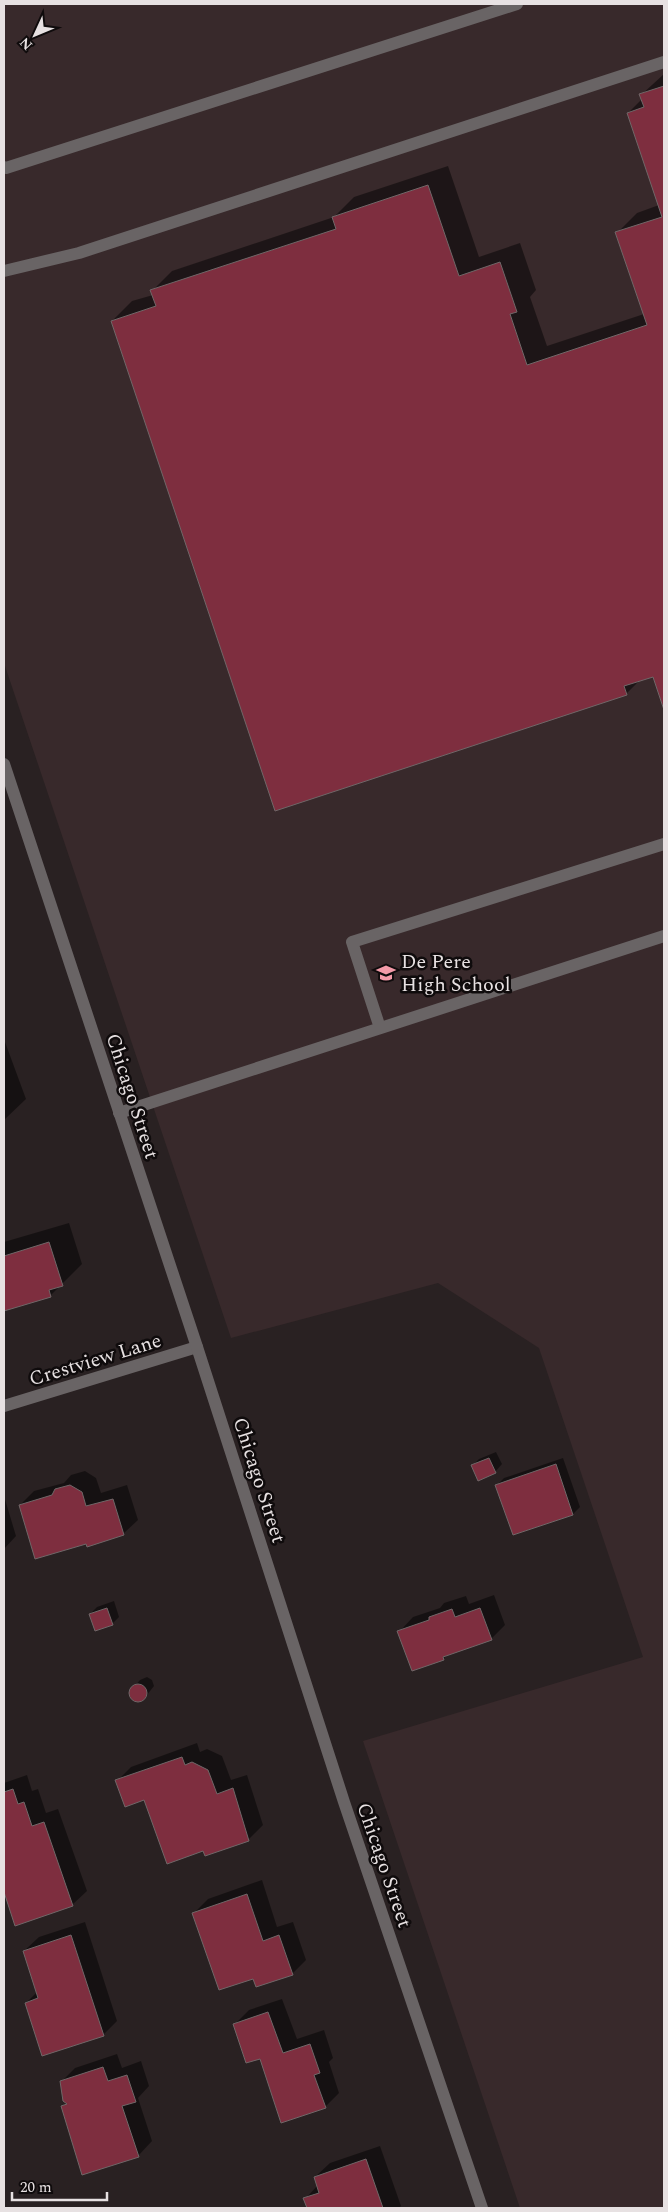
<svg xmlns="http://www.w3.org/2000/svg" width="668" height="2212" font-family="Spectral,serif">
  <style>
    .built { fill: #38292b }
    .shadow { fill: #0007 }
    .building { fill: #7e2e3f; stroke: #706768 }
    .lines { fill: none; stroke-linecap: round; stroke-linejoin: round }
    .service { stroke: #696465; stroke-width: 12 }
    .minor { stroke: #696465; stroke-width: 12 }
    .tertiary { stroke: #696465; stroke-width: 12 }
    .labels { text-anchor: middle; stroke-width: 5; stroke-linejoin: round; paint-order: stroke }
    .poi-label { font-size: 20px; fill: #e7e1e2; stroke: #0f0b0c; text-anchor: start }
    .street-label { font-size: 20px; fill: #e7e1e2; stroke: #0f0b0c }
  </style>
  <rect width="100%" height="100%" fill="#292122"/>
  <path class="built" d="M4,4H664V2208H520L363,1741L643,1657L539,1348L438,1283L231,1338L4,663Z"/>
  <path class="shadow" d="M664,74V706L654,676L640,680L626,694L112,321L132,301L153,295L152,291L172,271L334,217L354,197L448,166L479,257L520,243L536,290L530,297L547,346L644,314L617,233L637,213L659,205L628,113L642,99L641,95Z
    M4,1042H5L26,1099L4,1120Z
    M69,1223L82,1264L50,1296L4,1309V1242Z
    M496,1452L502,1464L495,1472L478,1479L472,1466L479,1459Z
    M563,1458L580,1507L573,1514L497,1485L504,1478Z
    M85,1471L96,1478L101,1493L127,1485L138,1520L123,1534L20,1505L34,1491L64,1483L71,1475Z
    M4,1496L16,1536L4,1549Z
    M494,1595L505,1625L491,1639L448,1654L443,1659L399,1632L413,1617L440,1608L444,1603L466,1596L469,1604Z
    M114,1601L119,1617L112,1624L90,1614L97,1607Z
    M147,1677L152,1680L154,1686L143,1700L137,1702L132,1699L129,1693L140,1680Z
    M197,1743L200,1752L207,1749L222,1756L231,1780L247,1775L263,1825L248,1840L204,1850L145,1799L117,1781L131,1767Z
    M27,1775L32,1791L38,1789L46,1813L58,1809L87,1891L72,1905L16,1924L4,1888V1783Z
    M262,1880L277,1927L293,1922L306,1960L292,1974L254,1977L194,1913L208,1899Z
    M85,1922L117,2021L103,2035L26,2003L37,1992L24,1951L39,1937Z
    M282,1999L297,2039L324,2030L333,2058L329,2062L339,2093L325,2107L260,2057L234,2025L249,2010Z
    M117,2054L122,2068L141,2061L149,2086L138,2098L152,2141L138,2156L63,2106L67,2102L61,2082L75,2068Z
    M380,2146L401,2206L399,2208H308L305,2199L318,2185L315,2177L330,2163Z"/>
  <path class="building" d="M664,86V710L653,677L624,686L627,695L275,811L111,321L156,306L150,290L336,229L332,217L428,185L459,276L500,262L517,312L510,314L527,365L647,325L615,232L662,217L627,113L644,107L639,94Z
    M49,1242L63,1286L49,1290L51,1297L4,1311V1256Z
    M489,1458L496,1473L478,1481L471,1465Z
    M556,1464L573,1515L513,1535L495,1485Z
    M70,1485L82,1492L86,1506L113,1499L124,1535L87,1547L86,1544L35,1559L19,1505L52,1495L55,1489Z
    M107,1608L113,1625L95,1631L89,1614Z
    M480,1608L492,1640L443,1657L444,1660L412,1671L397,1631L429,1620V1617L452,1609L455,1617Z
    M129 1693a9 9 0 1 1 18 0a9 9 0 1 1-18 0Z
    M182,1757L185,1765L192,1762L208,1770L217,1794L233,1788L249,1841L205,1856L203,1851L167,1864L144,1800L125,1807L115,1780Z
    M13,1789L18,1804L24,1802L32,1826L44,1822L73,1906L15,1926L4,1892V1792Z
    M247,1894L263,1941L279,1935L293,1975L256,1987L253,1979L219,1990L192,1913Z
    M71,1935L104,2036L42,2056L25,2003L38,1998L23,1951Z
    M268,2012L283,2053L310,2044L320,2073L314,2075L326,2108L281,2123L260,2059L246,2063L233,2024Z
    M103,2067L108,2081L127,2075L136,2102L122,2106L139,2157L82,2175L61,2106L67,2104L63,2101L60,2081Z
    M366,2159L383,2208H307L303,2198L319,2193L314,2177Z"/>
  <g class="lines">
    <path class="service" d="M4,167L6,168L517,4
      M4,271L79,253L664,62
      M380,1028L352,942L664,844
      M119,1113L664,936"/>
    <path class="minor" d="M4,1406L197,1347"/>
    <path class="tertiary" d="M4,764L197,1347L344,1802L482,2208"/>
  </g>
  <defs>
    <g id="school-bare" transform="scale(1.5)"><path d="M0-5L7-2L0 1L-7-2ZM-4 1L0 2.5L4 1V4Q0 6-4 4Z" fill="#f39aa8" stroke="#0f0b0c" stroke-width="2.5" paint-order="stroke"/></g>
  </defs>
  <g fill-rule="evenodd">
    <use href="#school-bare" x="386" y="973"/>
  </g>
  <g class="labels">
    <g class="poi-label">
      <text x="401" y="968">De Pere<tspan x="401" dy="23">High School</tspan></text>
    </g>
    <g class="street-label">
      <text transform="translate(133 1096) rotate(72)" y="7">Chicago Street</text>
      <text transform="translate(95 1359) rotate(-17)" y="7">Crestview Lane</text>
      <text transform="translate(260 1480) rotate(72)" y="7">Chicago Street</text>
      <text transform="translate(385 1865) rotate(71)" y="7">Chicago Street</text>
    </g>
  </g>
  <rect width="668" height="2212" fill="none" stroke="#e7e1e2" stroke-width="10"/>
  <g transform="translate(35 35) rotate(226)" stroke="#0f0b0c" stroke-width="4" paint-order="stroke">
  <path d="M0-4L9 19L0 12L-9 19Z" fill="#e7e1e2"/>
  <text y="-8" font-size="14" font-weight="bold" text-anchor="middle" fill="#e7e1e2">N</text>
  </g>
  <path d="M12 2192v8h95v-8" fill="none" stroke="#e7e1e2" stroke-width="2.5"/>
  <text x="20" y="2192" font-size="15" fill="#e7e1e2" stroke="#0f0b0c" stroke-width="4" paint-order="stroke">20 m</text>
</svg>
